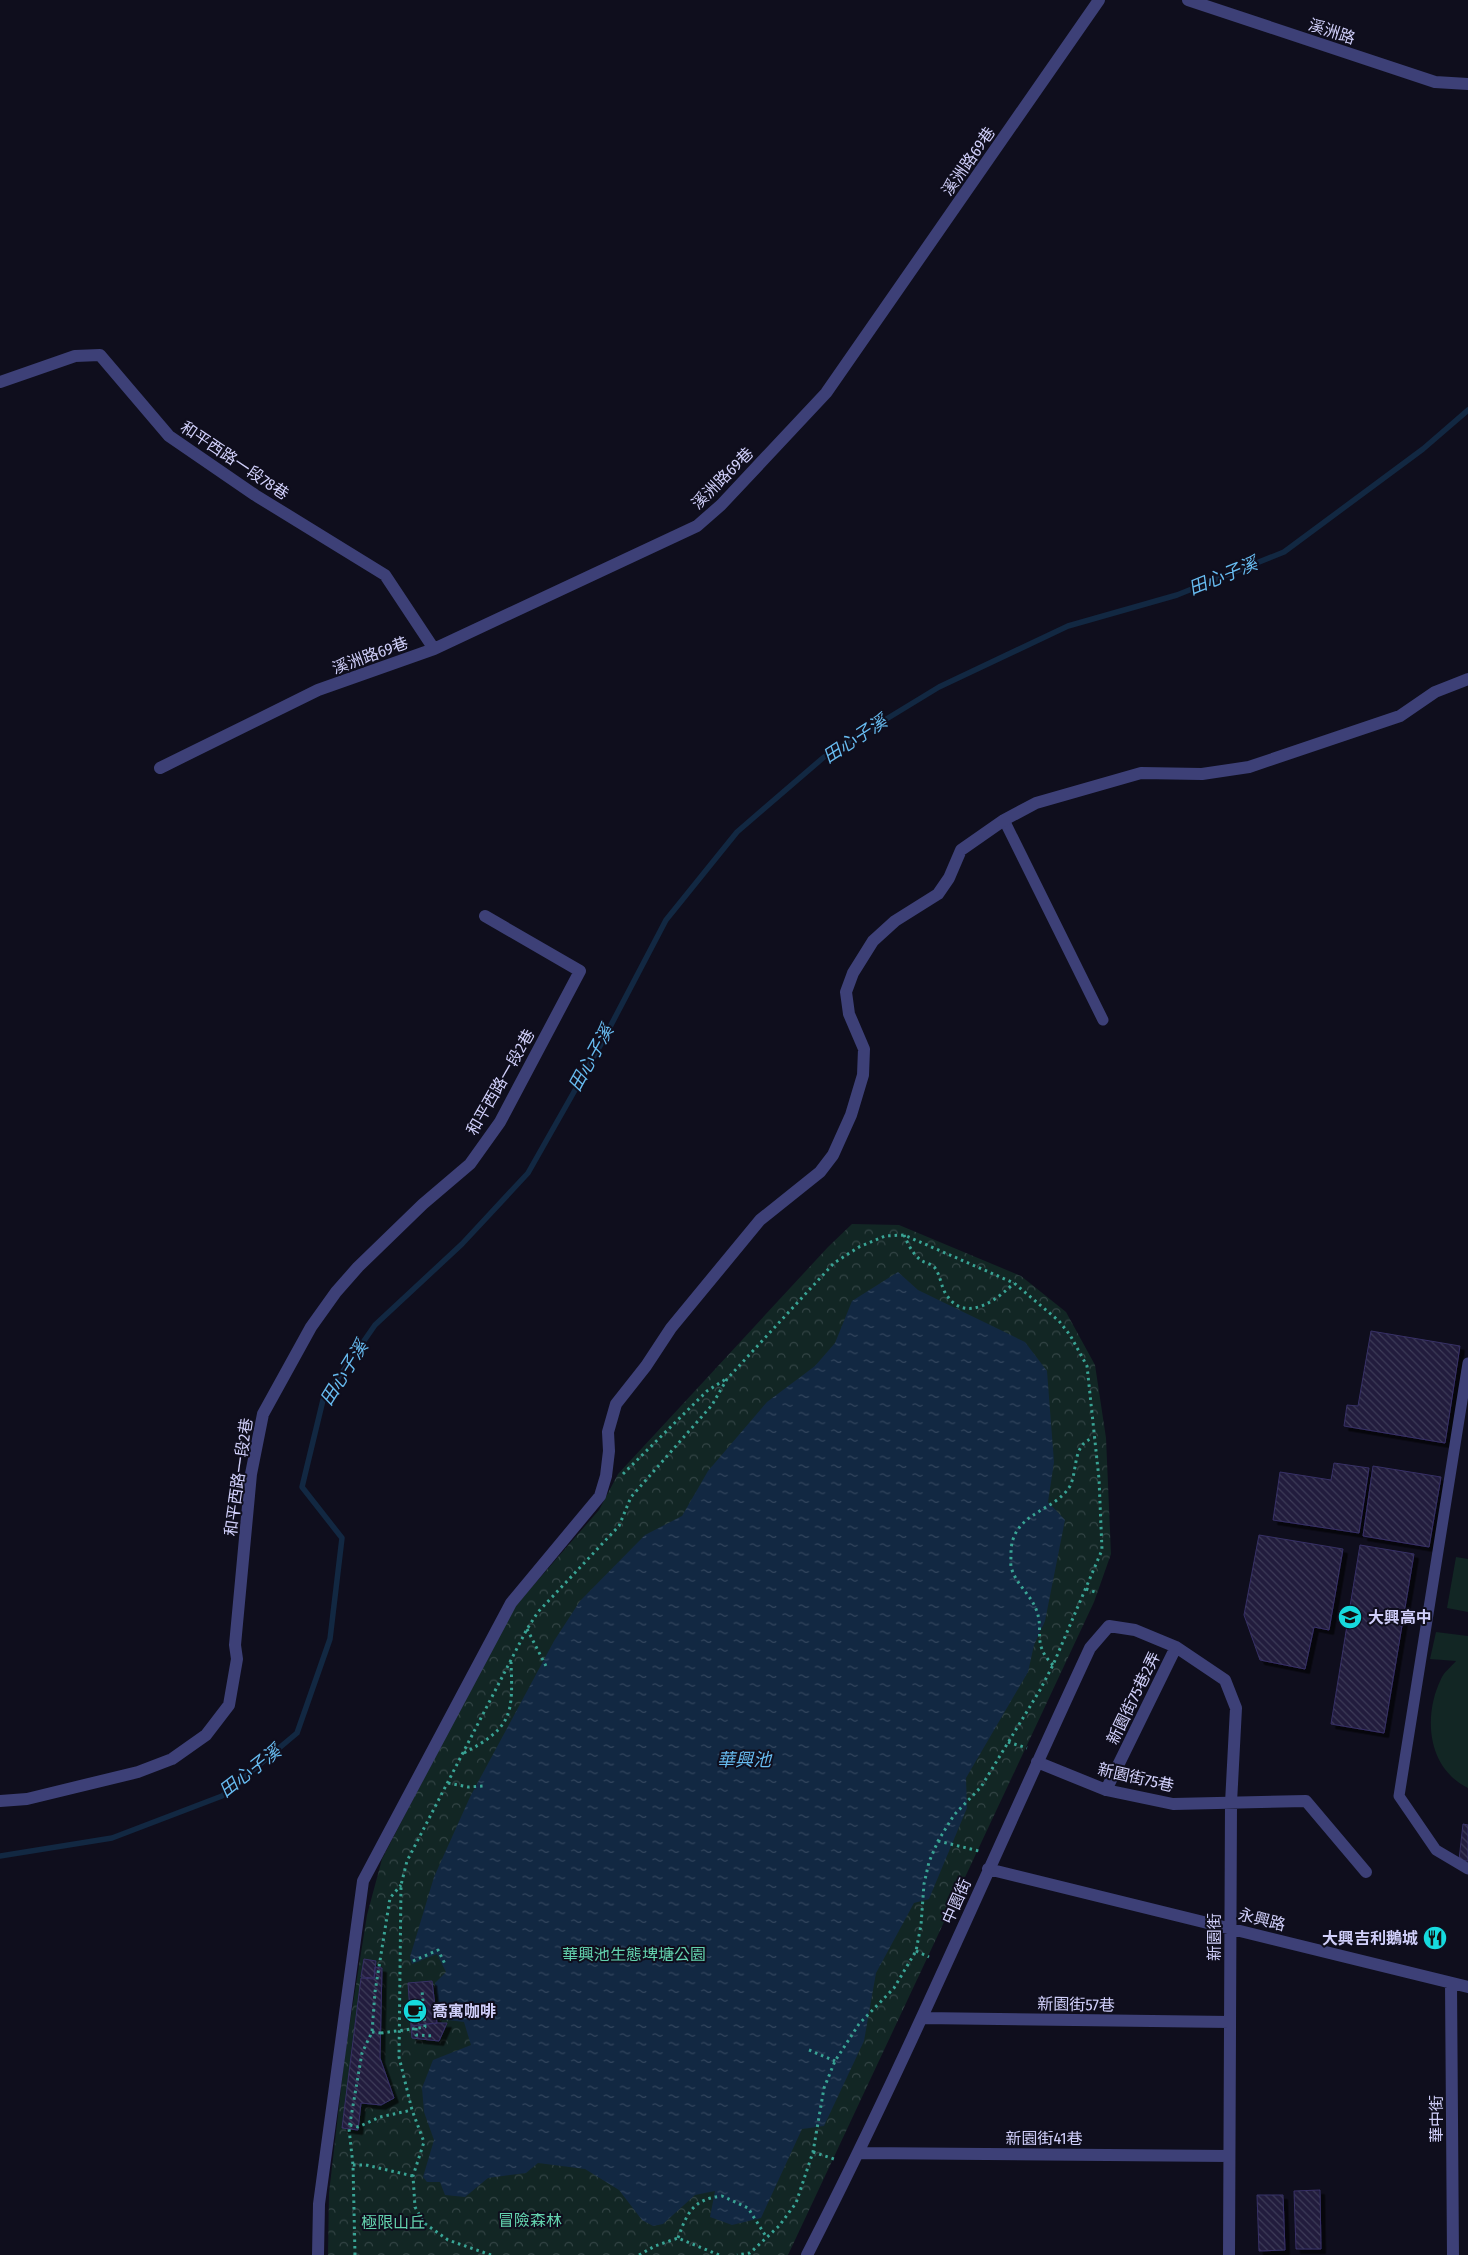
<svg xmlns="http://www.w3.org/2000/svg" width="1468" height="2255" font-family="'Fira Sans Condensed','Noto Sans TC',sans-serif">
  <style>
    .park { fill: url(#park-crowns) }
    .pitch { fill: #122624 }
    .water { fill: url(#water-ripples) }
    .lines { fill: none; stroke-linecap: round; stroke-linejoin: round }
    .stream { stroke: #122842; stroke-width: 5.5 }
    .building { fill: url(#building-back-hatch); stroke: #373066; filter: url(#shadow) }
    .path { stroke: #39a495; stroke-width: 3; stroke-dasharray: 2.5 4; stroke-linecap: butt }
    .lane { stroke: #3d4077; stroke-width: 11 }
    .street { stroke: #3d4077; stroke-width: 12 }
    .path-bridge { stroke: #39a495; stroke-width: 3; stroke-dasharray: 2.5 4; stroke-linecap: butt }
    .labels { text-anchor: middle; stroke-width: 4; stroke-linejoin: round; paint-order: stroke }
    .street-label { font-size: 16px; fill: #d0cffa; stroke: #0f0e1d }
    .poi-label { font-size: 16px; font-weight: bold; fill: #d0cffa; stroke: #0f0e1d; text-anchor: start }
    .park-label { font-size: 16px; fill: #63d2ae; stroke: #0f0e1d }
    .water-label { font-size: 18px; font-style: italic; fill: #67bbf0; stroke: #0f0e1d }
  </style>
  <defs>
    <pattern id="park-crowns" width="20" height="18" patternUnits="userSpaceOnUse" patternTransform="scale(1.25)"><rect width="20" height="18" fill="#122624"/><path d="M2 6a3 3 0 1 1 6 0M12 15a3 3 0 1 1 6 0" fill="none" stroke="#334445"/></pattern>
    <pattern id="water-ripples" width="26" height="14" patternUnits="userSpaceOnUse" patternTransform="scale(1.25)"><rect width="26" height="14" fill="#122842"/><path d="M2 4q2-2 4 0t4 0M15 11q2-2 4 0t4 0" fill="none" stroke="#33465e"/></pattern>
    <pattern id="building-back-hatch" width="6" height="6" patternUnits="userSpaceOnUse" patternTransform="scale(1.25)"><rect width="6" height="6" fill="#201c3c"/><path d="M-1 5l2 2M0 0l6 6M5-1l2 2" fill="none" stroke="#3f3c59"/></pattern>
    <filter id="shadow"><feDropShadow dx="4.5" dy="4.5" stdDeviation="0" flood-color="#0009"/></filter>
  </defs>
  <rect width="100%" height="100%" fill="#0f0e1d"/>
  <path class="park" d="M852,1224L899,1225L1021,1276L1066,1312L1095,1365L1106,1438L1111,1554L1094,1602L788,2255H328L329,2193L345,2054L367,1915L382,1859L511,1611L599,1510L618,1474L828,1247Z"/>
  <path class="pitch" d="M1456,1557L1468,1559V1612L1447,1608Z
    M1436,1632L1468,1636V1788C1427,1768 1423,1716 1441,1679C1444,1672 1451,1667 1456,1661L1430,1659Z"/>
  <path class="water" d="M898,1272L918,1290L1025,1342L1047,1371L1054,1462L1048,1502L1065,1520L1045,1621L1034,1645L1028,1672L966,1778L967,1808L929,1899L914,1903L876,1973L864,2041L824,2126L802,2129L761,2218L732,2225L710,2217L715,2191L695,2195L663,2224L653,2226L642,2220L619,2190L585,2169L538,2163L526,2173L488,2178L465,2197L445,2195L440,2182H427L423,2177L434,2140L424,2112L422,2088L433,2060L471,2045L464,2022L440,2019L435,1983L446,1972L437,1954L412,1964L410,1957L434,1877L470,1797L554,1641L580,1601L645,1535L682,1516L708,1471L767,1402L815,1366L835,1343L852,1301Z"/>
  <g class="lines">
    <path class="stream" d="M0,1856L112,1838L222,1796L297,1733L330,1639L342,1538L302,1487L323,1400L375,1325L462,1244L528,1173L600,1046L666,920L737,832L824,757L939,687L1068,626L1177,595L1284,552L1423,449L1468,410"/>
  </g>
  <path class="building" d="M1371,1331L1460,1346L1445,1443L1344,1426L1347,1405L1358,1406Z
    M1334,1463L1369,1468L1359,1533L1273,1520L1280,1472L1331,1480Z
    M1373,1466L1441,1477L1429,1547L1363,1536Z
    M1259,1535L1343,1549L1329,1630L1314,1627L1305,1669L1260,1660L1244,1615Z
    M1360,1545L1414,1554L1384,1733L1331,1724Z
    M1463,1824L1468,1825V1861L1459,1860Z
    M364,1959L376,1961L374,1978L361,1977Z
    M375,1967L382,1968L380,2058L394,2098L381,2105L361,2103L358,2130L342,2128L361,1978L374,1979Z
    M432,1981L437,2023L411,2026L408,1983Z
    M437,2023H447L439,2041L412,2038L411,2026Z
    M1320,2190L1321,2249H1296L1294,2191Z
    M1257,2195H1283L1285,2250L1259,2251Z"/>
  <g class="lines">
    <path class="path" d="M904,1235C908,1244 913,1255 922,1261C926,1263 932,1264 935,1268C941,1276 941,1289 948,1297C967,1323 998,1299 1014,1283
      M623,1474L707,1391L726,1379
      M1086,1589L1098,1593
      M527,1629L547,1668
      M1053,1665C1031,1643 1045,1631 1036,1609C1030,1594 1017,1585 1012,1570C1010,1565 1011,1560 1011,1555C1010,1512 1054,1513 1070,1486C1078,1470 1072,1443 1094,1438
      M1008,1742L1027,1748
      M464,1753C513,1727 513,1714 511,1662
      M448,1783L468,1787L483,1786
      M938,1841L979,1851
      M916,1951L929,1957
      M413,1961L438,1950L446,1966
      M416,2028V2035L434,2036
      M412,2029L425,2027L422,1990
      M372,2032L381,2033
      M809,2050L835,2061
      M350,2125L358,2127L380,2117L412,2110
      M813,2152L834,2159
      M353,2165H366L413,2176
      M678,2238C687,2213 693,2199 722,2196L748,2208L767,2238
      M355,2255L353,2165L349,2129L362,2053L372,2032L375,1992L390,1898L401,1885
      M491,2255L448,2240L424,2223L415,2207L413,2176L424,2142L412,2110L399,2057L401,1885L407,1861L527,1629L538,1612L619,1526L631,1497L712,1405L727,1379L834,1263L859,1247L885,1236L904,1235L1014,1283L1059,1321L1070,1335L1087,1366L1099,1479L1102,1550L1053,1665L1040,1690L981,1787L954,1815L938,1841L929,1862L924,1884L921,1925L916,1951L894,1988L859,2024L835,2061L824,2088L813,2152L796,2203L779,2226L750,2253L737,2255
      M639,2255L655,2246L678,2238L719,2255"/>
    <path class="lane" d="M1004,820L1103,1020
      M1468,1363L1399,1796L1436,1850L1468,1869"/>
    <path class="street" d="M1188,0L1435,82L1468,84
      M0,382L75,356L100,355L169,436L255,495L385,575L434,649
      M160,768L318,690L434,649L697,526L721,505L826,393L1099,0
      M1037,1762L1106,1790L1173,1804L1306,1801L1366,1872
      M1106,1790L1176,1647
      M0,1801L27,1799L138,1772L172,1759L206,1735L229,1705L237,1659L235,1645L251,1474L263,1414L311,1327L336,1292L358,1267L423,1204L470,1164L500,1122L580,971L485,916
      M988,1869L1468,1987
      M1451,1983L1453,2255
      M922,2018L1230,2022
      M859,2153L1229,2156
      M318,2255L319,2204L363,1881L511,1603L600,1496L606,1476L609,1451L608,1432L616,1404L646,1366L671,1328L760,1220L820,1172L833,1155L851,1115L863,1075L864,1049L849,1014L846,992L853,973L873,941L895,921L938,894L949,878L961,850L1004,820L1036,803L1141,773L1202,774L1249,767L1400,716L1435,692L1468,679
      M807,2255C909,2056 996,1850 1090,1648L1109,1626L1135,1630L1176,1647L1225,1680L1236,1708L1231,1803L1229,2255"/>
    <path class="path-bridge" d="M381,2033L412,2029"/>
  </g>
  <defs>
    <g id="school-disc" transform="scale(1.25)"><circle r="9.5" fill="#16dade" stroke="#0f0e1d"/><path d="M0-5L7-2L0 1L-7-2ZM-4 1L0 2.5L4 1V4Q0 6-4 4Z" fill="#111"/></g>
    <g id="restaurant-disc" transform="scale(1.25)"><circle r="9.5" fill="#16dade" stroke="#0f0e1d"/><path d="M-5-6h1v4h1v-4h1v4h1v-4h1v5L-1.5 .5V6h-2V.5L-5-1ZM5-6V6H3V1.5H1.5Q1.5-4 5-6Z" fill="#111"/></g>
    <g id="cafe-disc" transform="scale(1.25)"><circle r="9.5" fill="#16dade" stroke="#0f0e1d"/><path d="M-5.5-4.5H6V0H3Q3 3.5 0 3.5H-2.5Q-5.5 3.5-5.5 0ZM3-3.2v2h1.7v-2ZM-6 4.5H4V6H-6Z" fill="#111"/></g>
  </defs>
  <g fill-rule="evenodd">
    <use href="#school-disc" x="1350" y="1617"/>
    <use href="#restaurant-disc" x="1435" y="1938"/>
    <use href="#cafe-disc" x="415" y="2011"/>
  </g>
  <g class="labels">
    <g class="street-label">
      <text transform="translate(1332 31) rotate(18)" y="6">溪洲路</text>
      <text transform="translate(968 161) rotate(-55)" y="6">溪洲路69巷</text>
      <text transform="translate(235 460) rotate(34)" y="6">和平西路一段78巷</text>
      <text transform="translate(722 478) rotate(-45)" y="6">溪洲路69巷</text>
      <text transform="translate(370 655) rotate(-20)" y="6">溪洲路69巷</text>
      <text transform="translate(500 1082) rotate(-60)" y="6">和平西路一段2巷</text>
      <text transform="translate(238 1477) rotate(-82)" y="6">和平西路一段2巷</text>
      <text transform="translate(1133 1698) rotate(-64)" y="6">新園街75巷2弄</text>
      <text transform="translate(1136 1777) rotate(13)" y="6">新園街75巷</text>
      <text transform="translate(956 1901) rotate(-66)" y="6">中園街</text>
      <text transform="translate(1262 1919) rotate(14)" y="6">永興路</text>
      <text transform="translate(1214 1937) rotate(-90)" y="6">新園街</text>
      <text transform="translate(1076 2004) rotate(1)" y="6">新園街57巷</text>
      <text transform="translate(1436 2119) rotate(-90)" y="6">華中街</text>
      <text x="1044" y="2144">新園街41巷</text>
    </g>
    <g class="poi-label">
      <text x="1368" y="1623">大興高中</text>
      <text x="1418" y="1944" text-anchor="end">大興吉利鵝城</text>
      <text x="432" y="2017">喬寓咖啡</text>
    </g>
    <g class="park-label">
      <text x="634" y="1960">華興池生態埤塘公園</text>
      <text x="530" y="2226">冒險森林</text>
      <text x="393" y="2228">極限山丘</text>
    </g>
    <g class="water-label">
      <text transform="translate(1223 576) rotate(-22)" y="6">田心子溪</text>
      <text transform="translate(855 739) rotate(-33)" y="6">田心子溪</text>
      <text transform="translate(591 1058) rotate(-61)" y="6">田心子溪</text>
      <text transform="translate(344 1373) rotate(-58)" y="6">田心子溪</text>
      <text x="744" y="1766">華興池</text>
      <text transform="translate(250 1771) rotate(-38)" y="6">田心子溪</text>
    </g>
  </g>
</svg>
